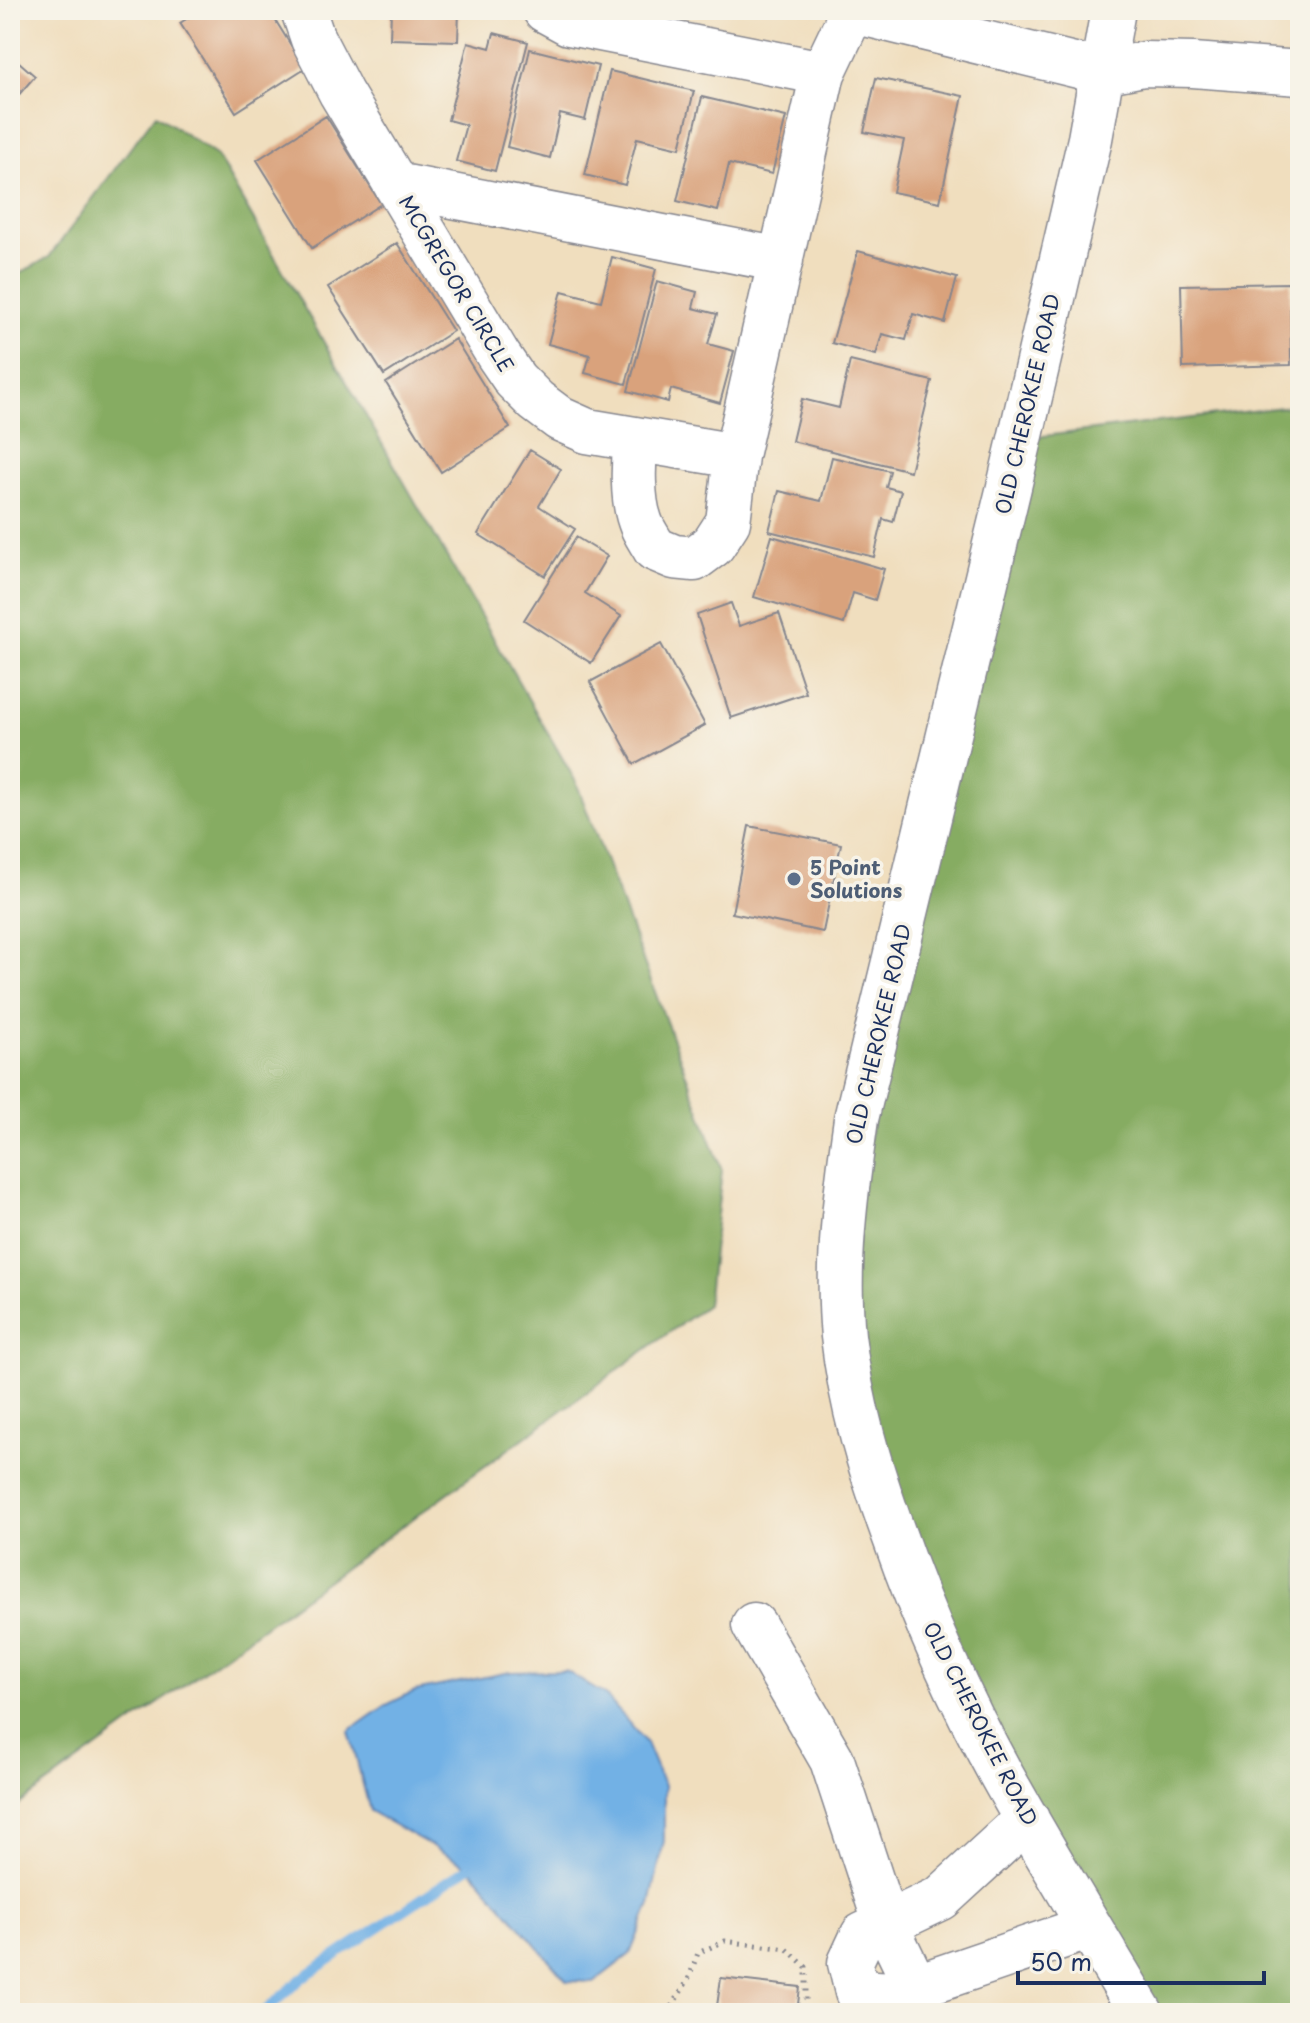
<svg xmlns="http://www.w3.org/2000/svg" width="1310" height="2023" font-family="'Playpen Sans',sans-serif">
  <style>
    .forest { fill: #86ac62; stroke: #506e60; stroke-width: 2 }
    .water { fill: #72b1e5; stroke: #4670a2; stroke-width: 2 }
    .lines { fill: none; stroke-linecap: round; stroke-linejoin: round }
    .stream { stroke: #72b1e5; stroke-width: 10 }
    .building { fill: #d9a27c }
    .minor-casing { stroke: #86868e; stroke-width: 47 }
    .path { stroke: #86868e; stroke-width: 5; stroke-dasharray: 2 6; stroke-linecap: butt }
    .minor { stroke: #fff; stroke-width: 44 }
    .service-dot { fill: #5c6f8a; stroke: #f7f3e8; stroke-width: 3 }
    .labels { text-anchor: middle; stroke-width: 7; stroke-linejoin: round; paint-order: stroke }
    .street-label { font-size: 20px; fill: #1b2f5e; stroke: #f7f3e8 }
    .service-label { font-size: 20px; font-weight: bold; fill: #4e5e75; stroke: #f7f3e8; text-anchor: start }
  </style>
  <rect width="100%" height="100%" fill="#f7f3e8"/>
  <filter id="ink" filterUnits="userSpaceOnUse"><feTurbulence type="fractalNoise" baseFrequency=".0125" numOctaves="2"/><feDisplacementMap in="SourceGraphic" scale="16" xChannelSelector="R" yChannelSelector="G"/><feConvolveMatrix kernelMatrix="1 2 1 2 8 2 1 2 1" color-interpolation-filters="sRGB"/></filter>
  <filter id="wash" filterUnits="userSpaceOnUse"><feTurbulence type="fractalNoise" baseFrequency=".006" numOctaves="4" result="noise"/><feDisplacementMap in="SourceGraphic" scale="32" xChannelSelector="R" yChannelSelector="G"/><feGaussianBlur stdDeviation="1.8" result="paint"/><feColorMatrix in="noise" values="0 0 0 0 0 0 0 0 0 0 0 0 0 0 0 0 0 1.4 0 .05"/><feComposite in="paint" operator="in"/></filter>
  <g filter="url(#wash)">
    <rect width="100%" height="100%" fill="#f0debe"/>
    <path class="forest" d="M156,114L217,156L576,782L722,1170L707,1305L10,1811V279L49,257Z
      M1300,405V2013H1140L905,1566L841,1269L1019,439Z"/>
    <path class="water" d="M566,1671L606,1696L646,1743L664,1786V1841L650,1905L630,1954L594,1982L567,1981L469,1867L370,1811L349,1731L386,1705L415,1691L510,1672Z"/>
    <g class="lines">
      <path class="stream" d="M263,2013L302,1978L469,1867"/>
    </g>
    <g id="blocks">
      <path class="building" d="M201,10H269L305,68L236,112L180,23Z
        M391,10H459L458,41L390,39Z
        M494,33L528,42L495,171L456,161L466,125L448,120L468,42L490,48Z
        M530,49L598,66L585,120L560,114L550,158L507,147Z
        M10,54L35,76L10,105Z
        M610,71L694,91L680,148L637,138L625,185L585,175Z
        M876,78L963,96L940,202L893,192L904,140L864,132Z
        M702,97L786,117L772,174L729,164L718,211L677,201Z
        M326,116L381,204L312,248L257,160Z
        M397,243L453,331L384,375L328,287Z
        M858,251L957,278L945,323L913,314L906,340L882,334L876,355L832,343Z
        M612,257L656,269L626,384L585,373L590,355L548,344L562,291L601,301Z
        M657,281L697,292L693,308L717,314L708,344L734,351L720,403L671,389L668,402L628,391Z
        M1290,283L1291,365L1183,368L1181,285Z
        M455,339L510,428L441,472L386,383Z
        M850,361L932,381L910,471L792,441L802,399L839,408Z
        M530,450L561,469L539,506L575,529L545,576L478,534Z
        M832,457L890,471L886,487L901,491L893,522L883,519L874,557L769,531L779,491L821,501Z
        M772,536L884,569L875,600L853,593L844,624L754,597Z
        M576,537L607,556L585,593L621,616L591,663L524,620Z
        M731,603L739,626L779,613L806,693L731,718L697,615Z
        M661,644L705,725L634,764L590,682Z
        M749,826L841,844L823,932L732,913Z
        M721,1978L800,1987L797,2013H716Z"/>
    </g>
  </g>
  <g filter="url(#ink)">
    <use href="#blocks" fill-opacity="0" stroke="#86868e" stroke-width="2"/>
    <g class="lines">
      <g class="minor-casing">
        <path id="minor" d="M303,10L313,39L341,93L498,355L515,380L536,401L560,419L587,431L736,456L823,73
          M545,10L569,23L823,73L853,10
          M1113,10L1090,139L1008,491L856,1119C846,1190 836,1264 843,1336C851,1406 870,1469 894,1535C923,1618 960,1700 1003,1778C1047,1857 1095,1935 1141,2013
          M853,11L1103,72L1144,64L1193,65L1300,73
          M396,185L781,260
          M636,439C633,463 632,499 640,521C643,531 650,540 655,549L674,557L694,559L713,545L728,522L736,456
          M754,1625L832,1760L886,1925L916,1987
          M1027,1819L941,1898L863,1935L850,1963L857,1992L894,1994L1090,1927"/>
      </g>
      <path class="path" d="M668,2013L688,1980L698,1953L725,1941L787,1949L806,1967V2013"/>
      <use href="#minor" class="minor"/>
    </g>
  </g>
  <circle class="service-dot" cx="794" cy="879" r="8"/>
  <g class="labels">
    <g class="street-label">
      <text transform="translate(456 284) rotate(59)" y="7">MCGREGOR CIRCLE</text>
      <text transform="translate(1028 404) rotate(-77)" y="7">OLD CHEROKEE ROAD</text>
      <text transform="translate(879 1034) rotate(-77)" y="7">OLD CHEROKEE ROAD</text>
      <text transform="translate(980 1724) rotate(63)" y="7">OLD CHEROKEE ROAD</text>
    </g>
    <g class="service-label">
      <text x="810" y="875">5 Point<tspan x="810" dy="23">Solutions</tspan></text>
    </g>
  </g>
  <rect width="1310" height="2023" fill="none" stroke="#f7f3e8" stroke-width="40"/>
  <path d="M1018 1971v12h246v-12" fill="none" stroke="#1b2f5e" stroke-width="4"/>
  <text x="1030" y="1971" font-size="24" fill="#1b2f5e" stroke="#f7f3e8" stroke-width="6" paint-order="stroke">50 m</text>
</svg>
